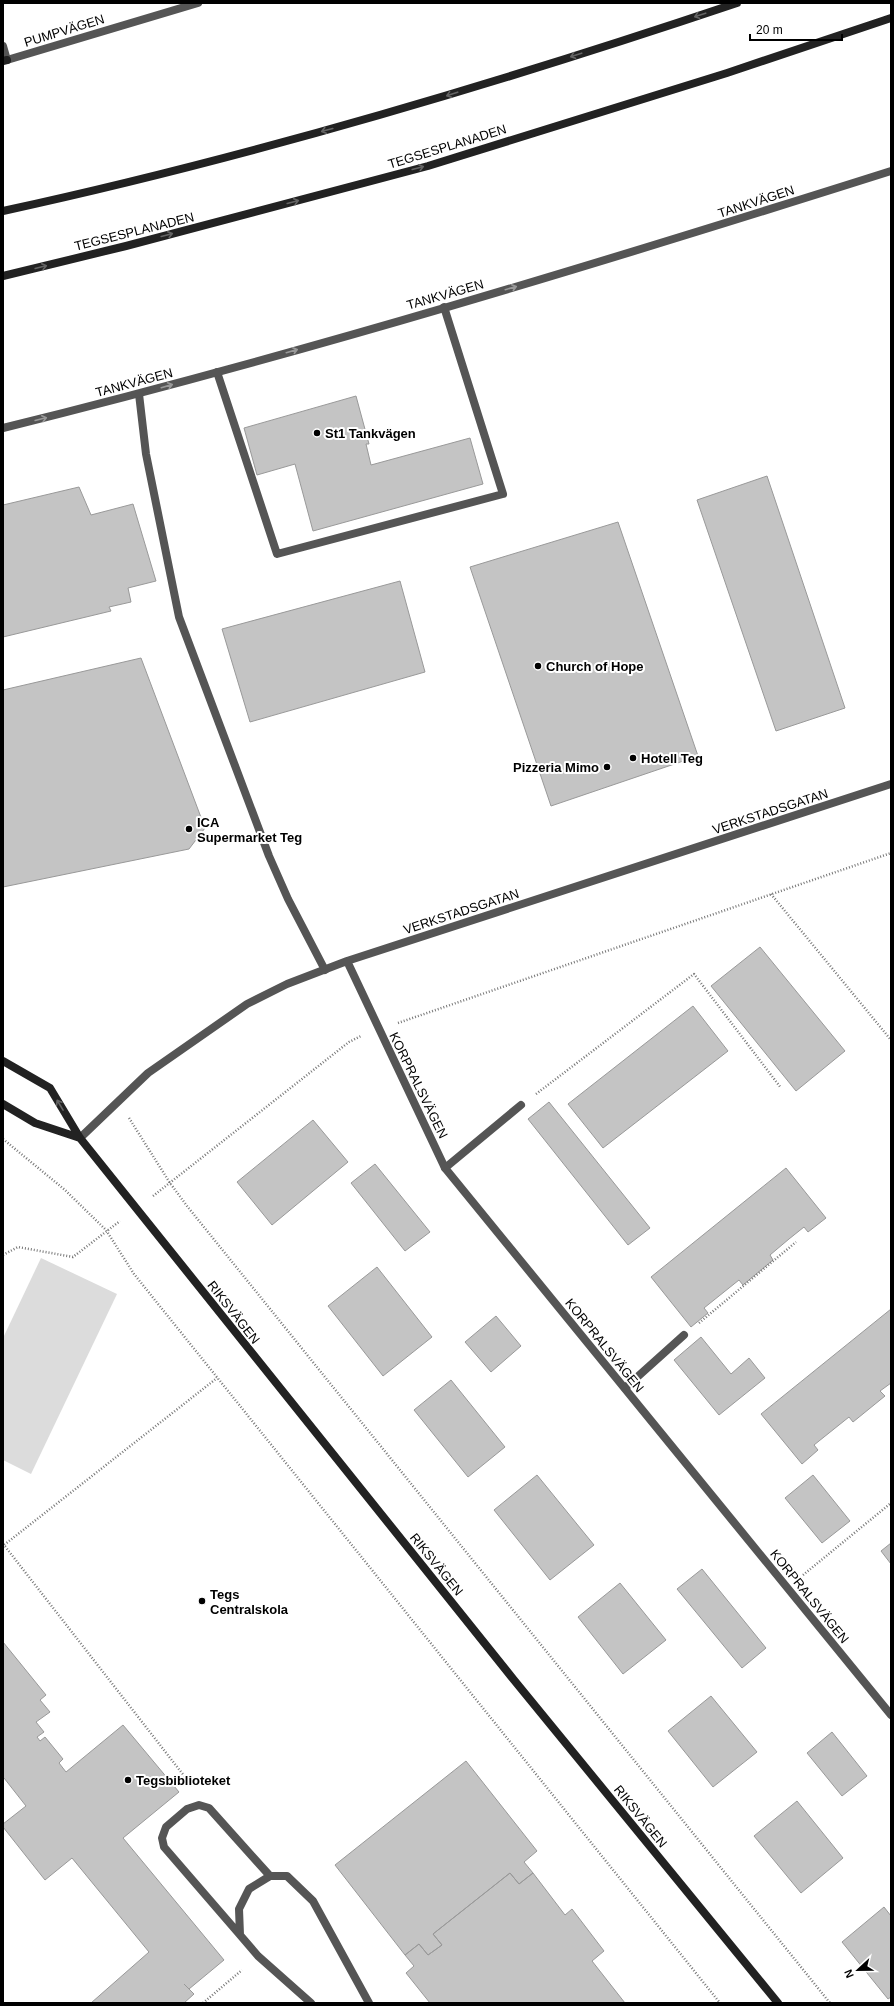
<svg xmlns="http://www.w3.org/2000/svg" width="894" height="2006" font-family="Helvetica,sans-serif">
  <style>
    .green { fill: #dcdcdc }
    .building { fill: #c4c4c4; stroke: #999 }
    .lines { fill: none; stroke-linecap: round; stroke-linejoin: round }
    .path { stroke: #777; stroke-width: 2.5; stroke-dasharray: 1 2; stroke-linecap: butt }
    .lane { stroke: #555; stroke-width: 8 }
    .street { stroke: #555; stroke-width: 8 }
    .secondary { stroke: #222; stroke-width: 8 }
    .oneway { stroke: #646464 }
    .oneway2 { stroke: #999 }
    .poi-dot { fill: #000; stroke: #fff; stroke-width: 1.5 }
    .labels { text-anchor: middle; stroke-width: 4; stroke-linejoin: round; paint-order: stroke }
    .street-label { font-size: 13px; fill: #000; stroke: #fff }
    .poi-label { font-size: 13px; font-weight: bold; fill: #000; stroke: #fff; text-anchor: start }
  </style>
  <rect width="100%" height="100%" fill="#fff"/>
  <path class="green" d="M41,1258L117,1294L31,1474L3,1460V1338Z"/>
  <path class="building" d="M356,396L369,444H366L371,465L470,438L483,484L313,531L295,464L257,475L244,428Z
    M767,476L845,708L776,731L697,500Z
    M79,487L91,515L133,504L156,581L128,588L131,602L109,607L111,611L3,637V505Z
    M618,522L698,756L551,806L470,567Z
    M400,581L425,672L250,722L222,629Z
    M141,658L205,828L189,849L3,887V690Z
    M760,947L845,1051L796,1091L711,986Z
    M693,1006L728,1051L603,1148L568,1104Z
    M549,1102L650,1228L628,1245L528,1119Z
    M313,1120L348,1162L272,1225L237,1182Z
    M375,1164L430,1232L405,1251L351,1183Z
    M786,1168L826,1218L808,1232L804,1227L789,1239L770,1255L773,1260L743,1285L739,1280L704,1308L708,1313L691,1327L651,1277Z
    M377,1267L432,1337L383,1376L328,1306Z
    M891,1309V1383L880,1391L885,1396L853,1422L849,1417L814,1445L818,1450L802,1464L761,1414Z
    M496,1316L521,1346L491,1372L465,1342Z
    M701,1337L731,1374L749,1358L765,1378L719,1415L674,1360Z
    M451,1380L505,1447L468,1477L414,1410Z
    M537,1475L594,1545L550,1580L494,1510Z
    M813,1475L850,1521L822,1543L785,1498Z
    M891,1543V1564L881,1551Z
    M702,1569L766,1648L742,1668L677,1589Z
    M620,1583L666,1640L623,1674L578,1617Z
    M3,1642L46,1695L40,1700L50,1712L36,1722L44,1732L37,1737L40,1741L45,1737L63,1759L59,1763L66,1772L123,1725L179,1792L123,1838L224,1960L189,1989L184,1984L194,1994L184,2003H91L149,1952L72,1858L45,1880L3,1827V1824L26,1806L4,1778L3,1779Z
    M711,1696L757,1752L713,1787L668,1731Z
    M832,1732L867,1776L842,1796L807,1753Z
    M466,1761L537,1851L524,1862L533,1873L519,1884L510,1873L433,1934L442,1945L428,1955L419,1944L405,1955L335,1865Z
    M797,1801L843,1858L801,1893L754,1836Z
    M510,1873L519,1884L533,1873L565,1915L572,1909L604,1951L592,1961L625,2003H430L406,1973L414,1966L405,1955L419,1944L428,1955L442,1945L433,1934Z
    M884,1907L891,1916V1997L888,1999L842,1942Z"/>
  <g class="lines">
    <path class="path" d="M771,894L891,1040
      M398,1023L891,853
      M536,1094L694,974L781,1088
      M129,1118L170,1183L187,1206L830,2003
      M3,1139L65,1190L106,1230L134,1274L720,2003
      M153,1196L349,1042L361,1036
      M3,1255L18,1247L73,1257L120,1221
      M699,1323L796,1242
      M803,1575L891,1503
      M192,1786L4,1545L217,1378
      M203,2003L242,1970"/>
    <path class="lane" d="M7,60L198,3
      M217,372L277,554L503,494L444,307
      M139,394L146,454L179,617L269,856L288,899L325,970
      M445,1168L521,1105
      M625,1388L684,1335
      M240,1935L164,1847L162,1838L166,1827L187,1809L199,1805L209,1808L270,1876
      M311,2003L258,1956L240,1935L239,1909L249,1889L270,1876H287L313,1901L369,2003"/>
    <path class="street" d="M3,46L7,60
      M3,428C302,354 597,264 891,171
      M347,961L445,1168L891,1715
      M80,1138L148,1073L247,1004L287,984L347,961L891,784"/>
    <path class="secondary" d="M3,61L7,60
      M3,211C252,157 496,84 737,3
      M3,276L126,246L428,166L727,73L891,18
      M3,1061L50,1088L80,1138L514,1680L778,2003
      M3,1104L35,1123L80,1138"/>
  </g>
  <defs><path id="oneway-shaft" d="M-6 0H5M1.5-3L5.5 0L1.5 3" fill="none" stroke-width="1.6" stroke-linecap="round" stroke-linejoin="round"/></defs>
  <g class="oneway">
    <use href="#oneway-shaft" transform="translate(700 15) rotate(162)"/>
    <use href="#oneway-shaft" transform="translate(576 55) rotate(162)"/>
    <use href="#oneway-shaft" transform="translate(452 94) rotate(162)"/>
    <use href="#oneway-shaft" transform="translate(327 130) rotate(165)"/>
    <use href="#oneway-shaft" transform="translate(418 168) rotate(-15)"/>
    <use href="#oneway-shaft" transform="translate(293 202) rotate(-15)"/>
    <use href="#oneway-shaft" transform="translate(167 235) rotate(-15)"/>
    <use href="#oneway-shaft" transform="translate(41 267) rotate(-14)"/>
    <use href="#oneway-shaft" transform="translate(60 1105) rotate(-121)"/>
  </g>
  <g class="oneway2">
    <use href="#oneway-shaft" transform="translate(511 288) rotate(-16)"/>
    <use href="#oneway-shaft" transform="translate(292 351) rotate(-16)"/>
    <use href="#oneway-shaft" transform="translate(167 386) rotate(-16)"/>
    <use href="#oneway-shaft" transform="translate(41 419) rotate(-14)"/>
  </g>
  <g class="poi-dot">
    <circle cx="317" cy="433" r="4"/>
    <circle cx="538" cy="666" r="4"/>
    <circle cx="633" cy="758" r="4"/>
    <circle cx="607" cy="767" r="4"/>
    <circle cx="189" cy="829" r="4"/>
    <circle cx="202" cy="1601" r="4"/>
    <circle cx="128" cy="1780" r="4"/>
  </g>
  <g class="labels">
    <g class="street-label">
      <text transform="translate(64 30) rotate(-17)" y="5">PUMPVÄGEN</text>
      <text transform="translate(447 146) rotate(-17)" y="5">TEGSESPLANADEN</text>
      <text transform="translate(756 201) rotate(-18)" y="5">TANKVÄGEN</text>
      <text transform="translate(134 231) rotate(-14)" y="5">TEGSESPLANADEN</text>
      <text transform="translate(445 294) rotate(-16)" y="5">TANKVÄGEN</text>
      <text transform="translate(134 382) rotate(-15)" y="5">TANKVÄGEN</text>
      <text transform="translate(770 811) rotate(-18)" y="5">VERKSTADSGATAN</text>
      <text transform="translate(461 911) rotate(-18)" y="5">VERKSTADSGATAN</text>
      <text transform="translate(419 1085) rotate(64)" y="5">KORPRALSVÄGEN</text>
      <text transform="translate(234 1312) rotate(52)" y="5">RIKSVÄGEN</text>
      <text transform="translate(605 1345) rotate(51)" y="5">KORPRALSVÄGEN</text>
      <text transform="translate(437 1564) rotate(51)" y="5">RIKSVÄGEN</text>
      <text transform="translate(810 1596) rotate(51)" y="5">KORPRALSVÄGEN</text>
      <text transform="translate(641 1816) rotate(51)" y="5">RIKSVÄGEN</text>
    </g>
    <g class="poi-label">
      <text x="325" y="438">St1 Tankvägen</text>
      <text x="546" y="671">Church of Hope</text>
      <text x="641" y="763">Hotell Teg</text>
      <text x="599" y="772" text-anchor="end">Pizzeria Mimo</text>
      <text x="197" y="827">ICA<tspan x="197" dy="15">Supermarket Teg</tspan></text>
      <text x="210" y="1599">Tegs<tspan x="210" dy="15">Centralskola</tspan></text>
      <text x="136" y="1785">Tegsbiblioteket</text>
    </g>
  </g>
  <rect width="894" height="2006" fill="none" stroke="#000000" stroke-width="8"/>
  <g transform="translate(858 1970) rotate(248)" stroke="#ffffff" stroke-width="3" paint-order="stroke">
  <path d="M0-3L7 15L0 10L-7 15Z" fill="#000000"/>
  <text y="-6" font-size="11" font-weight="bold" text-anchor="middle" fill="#000000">N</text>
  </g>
  <path d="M750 34v6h92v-6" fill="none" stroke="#000000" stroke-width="2"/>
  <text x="756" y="34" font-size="12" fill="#000000" stroke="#ffffff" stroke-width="3" paint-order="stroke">20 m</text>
</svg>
